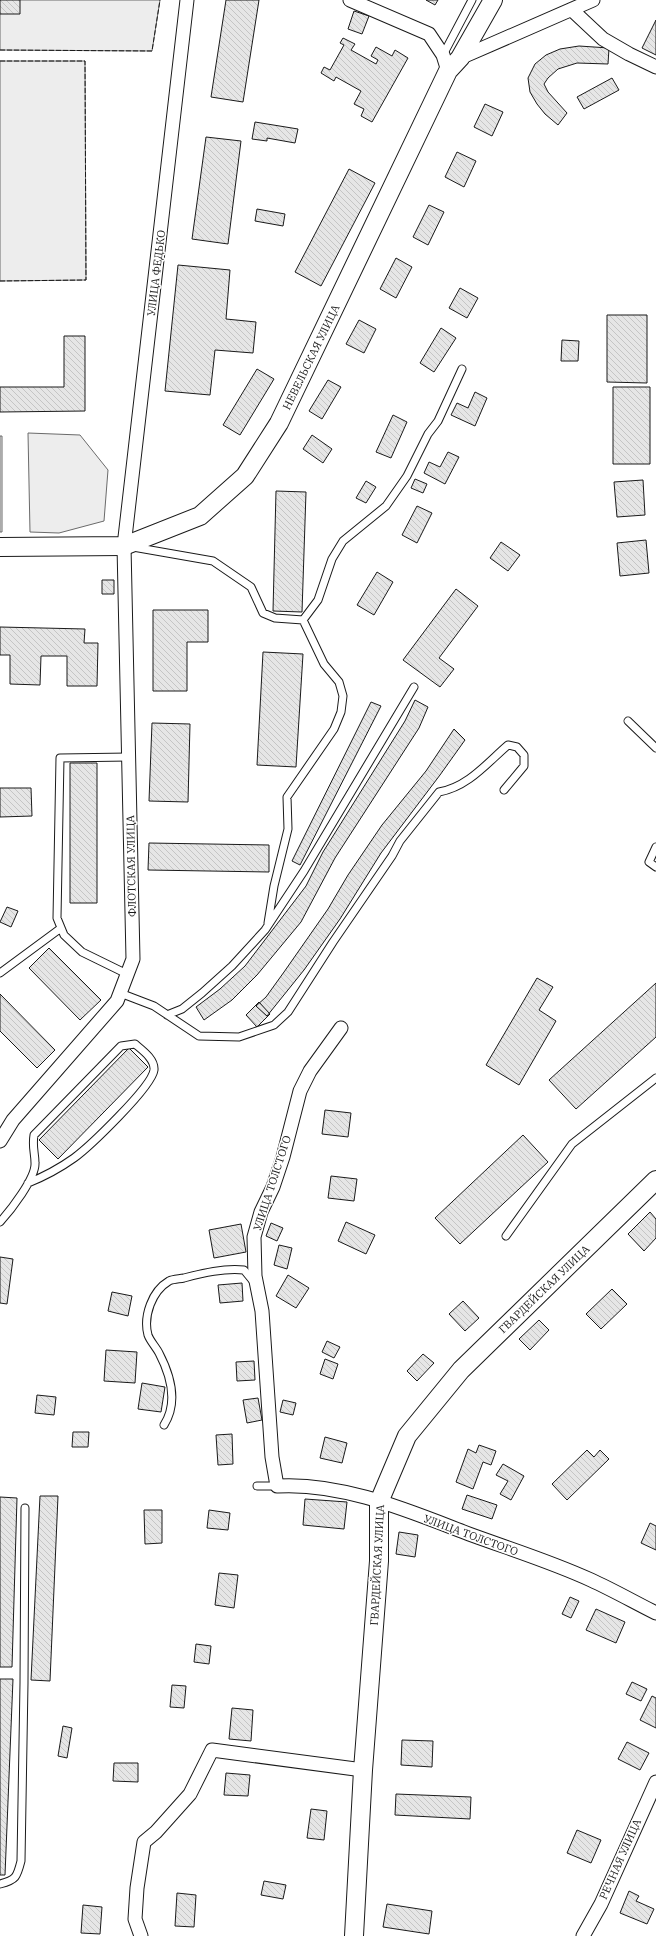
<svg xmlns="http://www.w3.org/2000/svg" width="656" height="1936" font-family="'IBM Plex Serif',serif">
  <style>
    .park { fill: #ededed; stroke: #6a6a6a }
    .building { fill: url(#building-back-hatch); stroke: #1a1a1a }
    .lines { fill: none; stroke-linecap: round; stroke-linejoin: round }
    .lane-casing { stroke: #1a1a1a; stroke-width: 9 }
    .street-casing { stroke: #1a1a1a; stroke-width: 15 }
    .secondary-casing { stroke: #1a1a1a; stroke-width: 20 }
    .lane { stroke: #fff; stroke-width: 7 }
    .street { stroke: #fff; stroke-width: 13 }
    .secondary { stroke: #fff; stroke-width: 18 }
    .fence { stroke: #1a1a1a; stroke-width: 1; stroke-dasharray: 5 2; stroke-linecap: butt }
    .labels { text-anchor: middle; stroke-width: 3; stroke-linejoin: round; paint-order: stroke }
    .street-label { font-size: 11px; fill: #1a1a1a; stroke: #fff }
  </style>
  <defs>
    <pattern id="building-back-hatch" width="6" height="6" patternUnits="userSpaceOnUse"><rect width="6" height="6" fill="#e6e6e6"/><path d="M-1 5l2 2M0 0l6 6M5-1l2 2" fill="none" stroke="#c5c5c5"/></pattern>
  </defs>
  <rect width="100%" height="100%" fill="#fff"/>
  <path class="park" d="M0,0H160L152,51L0,50Z
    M0,61H85L86,280L0,281Z
    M28,433L80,435L108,470L104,521L59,533L30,532Z
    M0,436H2V532H0Z"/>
  <path class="building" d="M0,0H20V14H0Z
    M226,0H259L243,102L211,97Z
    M426,0H438L435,5Z
    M354,11L369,16L362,34L348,29Z
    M656,20V55L642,48Z
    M343,38L355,44L351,50L376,64L378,60L371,56L376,47L392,56L395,50L408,58L372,122L361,116L364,109L354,104L361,91L336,77L334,81L321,73L324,67L330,70L344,45L340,43Z
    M579,46L609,48L608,64L577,63L558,69L548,78L544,84L548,92L567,113L558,125L545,114L537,104L530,92L528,78L535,64L546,55L560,49Z
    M612,78L619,90L584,109L577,97Z
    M485,104L503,112L492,136L474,127Z
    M255,122L298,129L295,143L267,138V141L252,139Z
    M206,137L241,141L228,244L192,239Z
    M457,152L476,161L464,187L445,177Z
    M349,169L375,183L321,286L295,272Z
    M429,205L444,212L428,245L413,237Z
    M257,209L285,214L283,226L255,221Z
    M396,258L412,267L396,298L380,289Z
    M178,265L230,270L226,319L256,322L253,353L215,350L210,395L165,391Z
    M460,288L478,298L467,318L449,308Z
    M607,315H647V383L607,382Z
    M359,320L376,329L364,353L346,344Z
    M441,328L456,338L434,372L420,363Z
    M64,336H85V411L0,412V387H64Z
    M562,340L579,341L578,361H561Z
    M257,369L274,379L240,435L223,425Z
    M328,380L341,387L322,419L309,411Z
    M613,387H650V464H613Z
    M475,392L487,398L475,426L451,415L457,403L468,408Z
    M393,415L407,422L391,458L376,452Z
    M312,435L332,449L323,463L303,449Z
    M448,452L459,457L445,484L424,473L429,462L440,467Z
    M415,479L427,484L423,493L411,488Z
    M643,480L645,515L617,517L614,482Z
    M366,481L376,487L366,503L356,498Z
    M276,491L306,492L302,612L273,611Z
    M417,506L432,513L417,543L402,535Z
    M646,540L649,573L620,576L617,543Z
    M501,542L520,555L508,571L490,558Z
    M377,572L393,582L374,615L357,605Z
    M102,580H114V594H102Z
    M456,589L478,606L439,658L454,669L440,687L403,660Z
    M153,610H208V642H187V691H153Z
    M0,627L85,629L84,643H98L97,686H67V656H41L40,685L10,684V655H0Z
    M263,652L303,654L296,767L257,765Z
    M415,700L428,707L419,728L335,858L301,922L257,975L232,1000L204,1020L196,1007L220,989L245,966L306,886L323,852L405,721Z
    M371,702L381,706L300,865L292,861Z
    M152,723L190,724L188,802L149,801Z
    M454,729L465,740L440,775L381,853L340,919L304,970L267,1016L256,1006L266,997L284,972L328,909L348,875L382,825L426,771Z
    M70,763H97V903H70Z
    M0,788H31L32,816L0,817Z
    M149,843L269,845V872L148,870Z
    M7,907L18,911L11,927L0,922Z
    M49,948L101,1000L80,1020L29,968Z
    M537,978L553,987L539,1010L556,1021L519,1085L486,1065Z
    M656,983V1037L576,1109L549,1080Z
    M0,994L55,1050L37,1068L0,1031Z
    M259,1002L270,1014L257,1027L246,1015Z
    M129,1048L148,1067L58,1159L39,1140Z
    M325,1110L351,1113L348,1137L322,1134Z
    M523,1135L548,1162L460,1244L435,1218Z
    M331,1176L357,1179L354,1201L328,1198Z
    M650,1212L656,1219V1238L644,1251L628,1234Z
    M346,1222L375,1235L366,1254L338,1241Z
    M271,1223L283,1228L277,1241L266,1236Z
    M241,1224L246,1252L214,1258L209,1230Z
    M279,1245L292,1248L287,1269L274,1265Z
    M0,1257L13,1259L7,1304L0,1303Z
    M288,1275L309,1288L296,1308L276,1296Z
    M242,1283L243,1301L220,1303L218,1285Z
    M612,1289L627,1304L601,1329L586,1314Z
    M112,1292L132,1296L128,1316L108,1311Z
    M463,1301L479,1318L465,1331L449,1314Z
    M539,1320L549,1330L530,1350L519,1339Z
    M327,1341L340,1347L334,1358L322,1352Z
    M106,1350L137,1352L135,1383L104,1381Z
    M423,1354L434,1363L417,1381L407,1371Z
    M325,1359L338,1364L333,1379L320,1374Z
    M254,1361L255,1380L237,1381L236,1362Z
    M142,1383L165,1387L161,1412L138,1409Z
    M37,1395L56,1397L54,1415L35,1413Z
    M258,1398L262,1420L247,1423L243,1400Z
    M283,1400L296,1403L293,1415L280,1412Z
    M73,1432H89L88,1447H72Z
    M232,1434L233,1464L218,1465L216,1435Z
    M325,1437L347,1443L342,1463L320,1458Z
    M479,1445L496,1451L491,1465L483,1462L473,1489L456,1482L468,1449L476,1453Z
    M587,1450L594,1457L600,1450L609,1459L567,1500L552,1484Z
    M503,1464L524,1476L511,1500L500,1494L508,1481L496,1475Z
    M467,1495L497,1505L492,1519L462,1509Z
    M40,1496H58L50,1681L31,1680Z
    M0,1497L17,1498L12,1667H0Z
    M305,1499L347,1502L344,1529L303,1525Z
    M144,1510H162V1543L145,1544Z
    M209,1510L230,1513L228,1530L207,1528Z
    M650,1523L656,1526V1550L641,1543Z
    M399,1532L418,1535L415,1557L396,1554Z
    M219,1573L238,1575L234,1608L215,1605Z
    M570,1597L579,1601L571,1618L562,1614Z
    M596,1609L625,1622L616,1643L586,1630Z
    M196,1644L211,1646L209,1664L194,1662Z
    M0,1679H13L5,1875H0Z
    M632,1682L647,1689L641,1701L626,1694Z
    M172,1685L186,1686L184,1708L170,1707Z
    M652,1696L656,1698V1728L640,1720Z
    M232,1708L253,1710L251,1741L229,1739Z
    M63,1726L72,1728L67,1758L58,1756Z
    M402,1740L433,1741L432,1767L401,1765Z
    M627,1742L649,1753L640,1770L618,1759Z
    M114,1763H138V1782L113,1781Z
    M226,1773L250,1775L248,1796L224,1795Z
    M396,1794L471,1797L470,1819L395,1815Z
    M311,1809L327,1811L324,1840L307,1838Z
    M577,1830L601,1840L591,1863L567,1853Z
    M264,1881L286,1885L283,1899L261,1895Z
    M629,1891L639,1896L636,1901L654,1909L647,1924L620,1913Z
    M177,1893L196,1895L194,1927L175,1926Z
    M387,1904L432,1911L429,1934L383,1927Z
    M83,1905L102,1907L100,1934L81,1933Z"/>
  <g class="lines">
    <g class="lane-casing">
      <path id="lane" d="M443,55L472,0
        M133,547L213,561L251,587L263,613L275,618L303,620L318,600L332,559L343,541L386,506L407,476L428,434L438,421L462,369
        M628,721L656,748
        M656,847L649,862L656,867
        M268,923L274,886L288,829L287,797L334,729L341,712L343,696L339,682L324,664L303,620
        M0,973L61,928
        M127,974L82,952L64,935L57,918L60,758L129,757
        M120,993L154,1006L199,1036L239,1037L274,1025L288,1012L333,942L392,856L400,841L439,792C468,787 487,763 508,745L517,747L524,755V766L504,790
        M167,1015L182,1009L202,993L232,966L265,930L304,871L414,687
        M0,1222C10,1211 36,1178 35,1163C35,1153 32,1147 34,1135L121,1046L135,1044C142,1050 155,1059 154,1070C152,1087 89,1147 74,1158C60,1168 43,1177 28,1183
        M506,1236L572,1144L656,1078
        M164,1425C178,1403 171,1376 159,1353C156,1347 150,1341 148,1335C143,1316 152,1291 169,1281C173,1279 179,1279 184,1278C203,1273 224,1268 244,1270L253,1281
        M257,1486H277
        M0,1884C16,1880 17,1877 21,1861L24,1683L25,1508"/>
    </g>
    <g class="street-casing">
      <path id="street" d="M350,0L429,34L443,55L448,71
        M572,10L603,39L629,54L656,67
        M460,58L593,0
        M341,1028L310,1071L300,1091L283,1157L273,1187L261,1212L254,1237L255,1276L262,1311L272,1457L277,1486C342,1482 409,1511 469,1534C510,1549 552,1562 591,1580C613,1590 634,1602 656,1613
        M0,1141L13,1120L117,1001L133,959L124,546L187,0
        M141,1936L135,1919L137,1888L144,1842L156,1832L190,1794L212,1750L363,1770
        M583,1936L601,1904L656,1782"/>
    </g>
    <g class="secondary-casing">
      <path id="secondary" d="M0,547L124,546L200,516L245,476L279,423L448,71L460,58L493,0
        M354,1936L363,1770L379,1561V1502L407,1436L461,1370L656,1180"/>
    </g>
    <use href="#lane" class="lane"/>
    <use href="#street" class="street"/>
    <use href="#secondary" class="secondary"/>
    <path class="fence" d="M0,50L152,51L160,0
      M0,61H85L86,280L0,281"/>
  </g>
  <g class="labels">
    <g class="street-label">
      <text transform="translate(156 273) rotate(-83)" y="4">УЛИЦА ФЕДЬКО</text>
      <text transform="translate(311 357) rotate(-64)" y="4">НЕВЕЛЬСКАЯ УЛИЦА</text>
      <text transform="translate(131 866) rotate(-91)" y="4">ФЛОТСКАЯ УЛИЦА</text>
      <text transform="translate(272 1183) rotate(-72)" y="4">УЛИЦА ТОЛСТОГО</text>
      <text transform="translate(544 1289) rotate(-44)" y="4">ГВАРДЕЙСКАЯ УЛИЦА</text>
      <text transform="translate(471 1535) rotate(20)" y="4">УЛИЦА ТОЛСТОГО</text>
      <text transform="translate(377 1565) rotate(-87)" y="4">ГВАРДЕЙСКАЯ УЛИЦА</text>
      <text transform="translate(620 1859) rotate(-66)" y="4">РЕЧНАЯ УЛИЦА</text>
    </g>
  </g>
</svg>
